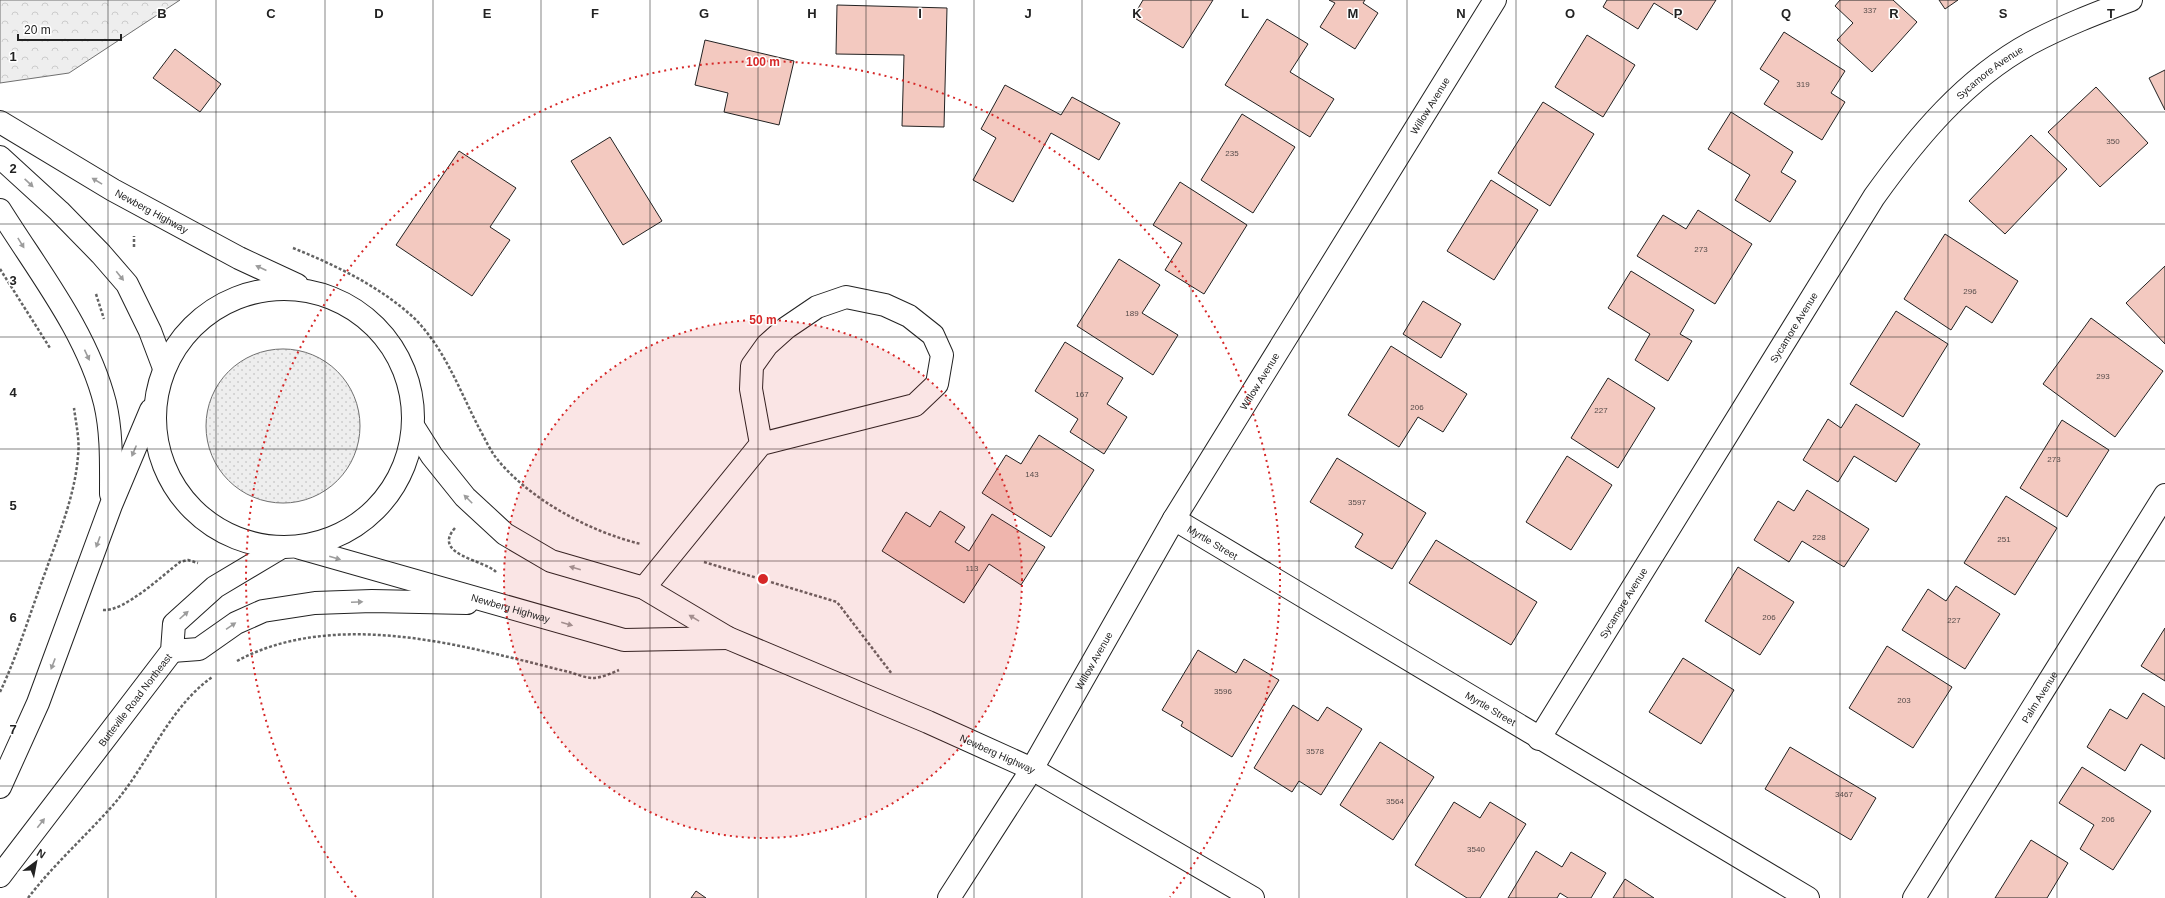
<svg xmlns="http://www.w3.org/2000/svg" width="2165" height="898" font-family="Helvetica,sans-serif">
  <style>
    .forest { fill: url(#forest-crowns); stroke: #6f6f6f }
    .garden { fill: url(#garden-dots); stroke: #6f6f6f }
    .building { fill: #f3c9c0; stroke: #222 }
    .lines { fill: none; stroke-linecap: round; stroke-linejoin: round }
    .minor-casing { stroke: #222; stroke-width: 24 }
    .major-casing { stroke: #222; stroke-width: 24 }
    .path { stroke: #646464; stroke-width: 2.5; stroke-dasharray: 3 2; stroke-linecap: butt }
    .minor { stroke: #fff; stroke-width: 22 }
    .major { stroke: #fff; stroke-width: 22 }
    .oneway { fill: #9c9c9c }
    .grid { fill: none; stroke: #222; stroke-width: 1; stroke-opacity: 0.55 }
    .ring { fill: none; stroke: #d62828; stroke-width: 2; stroke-dasharray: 2 4 }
    .labels { text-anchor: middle; stroke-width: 3; stroke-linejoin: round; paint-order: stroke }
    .number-label { font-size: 8px; fill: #564c4a }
    .street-label { font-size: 10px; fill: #222; stroke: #fff }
    .grid-label { font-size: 13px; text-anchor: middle; font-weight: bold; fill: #222; stroke: #fff; stroke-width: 3; stroke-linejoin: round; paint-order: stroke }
    .centre { fill: #d62828; stroke: #fff; stroke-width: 2 }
    .ring-label { font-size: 12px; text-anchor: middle; font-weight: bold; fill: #d62828; stroke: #fff; stroke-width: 3; stroke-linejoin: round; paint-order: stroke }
  </style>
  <defs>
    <pattern id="forest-crowns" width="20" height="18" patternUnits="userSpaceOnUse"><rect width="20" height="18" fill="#eee"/><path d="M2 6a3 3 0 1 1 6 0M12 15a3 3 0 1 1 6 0" fill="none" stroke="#ccc"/></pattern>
    <pattern id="garden-dots" width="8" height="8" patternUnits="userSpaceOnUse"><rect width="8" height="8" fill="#eee"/><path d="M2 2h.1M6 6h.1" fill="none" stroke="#ccc" stroke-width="1.8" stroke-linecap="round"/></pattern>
  </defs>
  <rect width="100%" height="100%" fill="#fff"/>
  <path class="forest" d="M0,0H180L69,73L0,83Z"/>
  <path class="garden" d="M206 426a77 77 0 1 1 154 0a77 77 0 1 1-154 0Z"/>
  <path class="building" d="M1143,0H1213L1183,48L1133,17Z
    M1329,0H1365L1363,3L1378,13L1355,49L1320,27L1335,3Z
    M1607,0H1716L1697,30L1654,3L1638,29L1603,7Z
    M1840,0H1893L1917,22L1872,72L1837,40L1853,23L1835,6Z
    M1939,0H1958L1945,9Z
    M837,5L947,8L944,127L902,126L904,55L836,54Z
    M1267,19L1308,44L1290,72L1334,99L1310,137L1225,85Z
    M1784,32L1845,71L1831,93L1845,102L1822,140L1764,104L1779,81L1760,69Z
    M1587,35L1635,65L1603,117L1555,87Z
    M705,40L794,61L779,125L724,112L728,93L695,85Z
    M175,49L221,84L200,112L153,78Z
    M2165,70V110L2149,78Z
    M1005,85L1061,115L1072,97L1120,123L1099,160L1051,133L1013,202L973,180L996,138L981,129Z
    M2096,87L2148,143L2100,187L2048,132Z
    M1543,102L1594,134L1550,206L1498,173Z
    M1731,112L1793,152L1781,172L1796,181L1770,222L1735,200L1750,175L1708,149Z
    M1242,114L1295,147L1253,213L1201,180Z
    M2031,135L2067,169L2005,234L1969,201Z
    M610,137L662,221L623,245L571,161Z
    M459,151L516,188L490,227L510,240L472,296L396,245Z
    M1491,180L1538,210L1494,280L1447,251Z
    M1180,182L1247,225L1204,294L1165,270L1182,243L1153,225Z
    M1698,210L1752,244L1715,304L1637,256L1663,215L1686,229Z
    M1945,234L2018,281L1992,323L1966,306L1951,330L1904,299Z
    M1119,259L1160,285L1142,313L1178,335L1153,375L1077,326Z
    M2165,266V344L2126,303Z
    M1631,271L1694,310L1680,334L1692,341L1668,381L1635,360L1650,334L1608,308Z
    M1423,301L1461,324L1441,358L1403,334Z
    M1896,311L1948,344L1903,417L1850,384Z
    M2091,318L2163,371L2115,437L2043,384Z
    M1065,342L1123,378L1107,404L1127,417L1104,454L1070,432L1078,419L1035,391Z
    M1391,346L1467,394L1443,432L1418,417L1399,447L1348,415Z
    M1608,378L1655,408L1618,468L1571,438Z
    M1856,404L1920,444L1896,482L1854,456L1838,482L1803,460L1828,419L1841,428Z
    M2062,420L2109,450L2067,517L2020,488Z
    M1039,435L1094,470L1051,537L982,493L1006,455L1021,464Z
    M1567,456L1612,485L1571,550L1526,522Z
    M1337,458L1426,513L1392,569L1355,547L1363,534L1310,502Z
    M1807,490L1869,529L1844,567L1802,541L1789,562L1754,540L1778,501L1794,511Z
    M2006,496L2057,528L2015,595L1964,563Z
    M940,511L965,527L955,542L969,551L992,514L1045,547L1021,585L989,564L964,603L882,551L906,512L930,527Z
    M1436,540L1537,602L1511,645L1409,583Z
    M1738,567L1794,602L1760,655L1705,621Z
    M1956,586L2000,614L1965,669L1902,630L1928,589L1946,601Z
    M2165,628V681L2141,666Z
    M1887,646L1952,687L1913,748L1849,708Z
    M1198,650L1236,673L1244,659L1279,680L1232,757L1181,726L1183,722L1162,710Z
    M1683,658L1734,690L1701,744L1649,712Z
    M2143,693L2165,707V759L2141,744L2125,771L2087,747L2110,709L2127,719Z
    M1293,705L1318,721L1327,707L1362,729L1321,795L1299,781L1292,792L1254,768Z
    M1380,742L1434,777L1393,840L1340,805Z
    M1790,747L1876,798L1851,840L1765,789Z
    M2082,767L2151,811L2113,870L2080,849L2094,825L2059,803Z
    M1454,802L1480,818L1490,802L1526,824L1480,898H1467L1415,865Z
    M2031,840L2068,863L2047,898H1995Z
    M1536,851L1562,867L1571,852L1606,873L1591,898H1568L1560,893L1557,898H1508Z
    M1625,879L1654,898H1613Z
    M696,891L706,898H691Z"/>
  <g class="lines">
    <g class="minor-casing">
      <g id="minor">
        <path id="s1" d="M1174,519L1808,898"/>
        <path d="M644,588L761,444L751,389L752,366L767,345L786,328L817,307L846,297L885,305L909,316L933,335L942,355L937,384L915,405L761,444"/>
        <path id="s2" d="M1539,739L1874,197C1917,137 1965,79 2031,43C2063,26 2097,13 2131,0"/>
        <path id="s3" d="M949,898L1032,769L1174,519L1495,0"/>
        <path id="s4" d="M1914,898L2165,495"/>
      </g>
    </g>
    <g class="major-casing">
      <g id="major">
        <path id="s5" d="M0,122L113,190L239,258L297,285"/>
        <path d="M0,157L59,211L101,254L127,284L150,331L164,368"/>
        <path d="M0,210C38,271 87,332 105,403C112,433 111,463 111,494"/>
        <circle cx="284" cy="418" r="129"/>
        <path id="s6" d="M413,426L432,456L465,497L505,534L551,561L644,588L728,638L928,722L1032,769L1253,898"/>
        <path id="s7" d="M300,548L624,640L728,638"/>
        <path d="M172,651L199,649L236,623L263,611L315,603L372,601L467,603"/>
        <path d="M0,787L38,703L111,505L151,410"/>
        <path id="s8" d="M0,876L172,651L174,624L215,587L282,547"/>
      </g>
    </g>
    <path class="path" d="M134,247V236
      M293,248C335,265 379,286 413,317C444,347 459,389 478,426C483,435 488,446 494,455C526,498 590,532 641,544
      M0,269L50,348
      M96,294L104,319
      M455,528C431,555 485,560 496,572
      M704,562L837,602L892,674
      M103,610C124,612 163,575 180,562L188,560L198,563
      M237,661C316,618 420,635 504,656C526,661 548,667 569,672C576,674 586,678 593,678C601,678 612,673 619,670
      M0,692C18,654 30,613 45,573C58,536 75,496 78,456C80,440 76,424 74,408
      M28,898C54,864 86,836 114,804C149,763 168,709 212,677"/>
    <use href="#minor" class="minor"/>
    <use href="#major" class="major"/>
  </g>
  <defs><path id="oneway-solid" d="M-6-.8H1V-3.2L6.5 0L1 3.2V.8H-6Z"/></defs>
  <g class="oneway">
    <use href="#oneway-solid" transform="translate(97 181) rotate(-149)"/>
    <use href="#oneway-solid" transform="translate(29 183) rotate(43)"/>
    <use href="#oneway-solid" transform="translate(21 243) rotate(58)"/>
    <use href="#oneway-solid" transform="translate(261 268) rotate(-155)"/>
    <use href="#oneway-solid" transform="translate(120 276) rotate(51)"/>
    <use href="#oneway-solid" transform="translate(87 355) rotate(65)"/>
    <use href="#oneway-solid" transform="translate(134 451) rotate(113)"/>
    <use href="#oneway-solid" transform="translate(468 499) rotate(-135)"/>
    <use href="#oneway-solid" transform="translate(98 542) rotate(110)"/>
    <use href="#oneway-solid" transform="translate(335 558) rotate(16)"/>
    <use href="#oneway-solid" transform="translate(575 568) rotate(-164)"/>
    <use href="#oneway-solid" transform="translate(357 602) rotate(-2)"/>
    <use href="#oneway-solid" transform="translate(184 615) rotate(-42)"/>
    <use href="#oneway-solid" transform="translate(694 618) rotate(-149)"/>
    <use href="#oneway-solid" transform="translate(567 624) rotate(16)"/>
    <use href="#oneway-solid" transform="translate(231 626) rotate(-34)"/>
    <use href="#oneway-solid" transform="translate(53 664) rotate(111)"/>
    <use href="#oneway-solid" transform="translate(41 823) rotate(-52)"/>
  </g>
  <path class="grid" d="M108,0V898M216,0V898M325,0V898M433,0V898M541,0V898M650,0V898M758,0V898M866,0V898M974,0V898M1082,0V898M1191,0V898M1299,0V898M1407,0V898M1516,0V898M1624,0V898M1732,0V898M1840,0V898M1948,0V898M2057,0V898M0,112H2165M0,224H2165M0,337H2165M0,449H2165M0,561H2165M0,674H2165M0,786H2165"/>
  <circle cx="763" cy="579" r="259" fill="#d62828" fill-opacity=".12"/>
  <g class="ring">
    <circle cx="763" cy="579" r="259"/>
    <path d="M356 897A517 517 0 1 1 1170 897"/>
  </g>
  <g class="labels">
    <g class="number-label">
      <text x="1870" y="13">337</text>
      <text x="1803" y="87">319</text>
      <text x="2113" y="144">350</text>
      <text x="1232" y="156">235</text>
      <text x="1701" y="252">273</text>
      <text x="1970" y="294">296</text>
      <text x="1132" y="316">189</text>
      <text x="2103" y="379">293</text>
      <text x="1082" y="397">167</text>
      <text x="1417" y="410">206</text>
      <text x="1601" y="413">227</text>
      <text x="2054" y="462">273</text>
      <text x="1032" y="477">143</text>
      <text x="1357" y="505">3597</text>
      <text x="1819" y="540">228</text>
      <text x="2004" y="542">251</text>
      <text x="972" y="571">113</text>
      <text x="1769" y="620">206</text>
      <text x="1954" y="623">227</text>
      <text x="1223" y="694">3596</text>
      <text x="1904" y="703">203</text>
      <text x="1315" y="754">3578</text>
      <text x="1844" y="797">3467</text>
      <text x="1395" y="804">3564</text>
      <text x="2108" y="822">206</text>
      <text x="1476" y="852">3540</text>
    </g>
    <g class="street-label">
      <text dy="4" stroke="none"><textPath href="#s2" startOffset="808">Sycamore Avenue</textPath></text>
      <text dy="4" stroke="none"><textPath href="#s3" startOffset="927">Willow Avenue</textPath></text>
      <text dy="4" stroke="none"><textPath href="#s5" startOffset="176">Newberg Highway</textPath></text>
      <text dy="4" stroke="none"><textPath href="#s2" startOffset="484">Sycamore Avenue</textPath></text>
      <text dy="4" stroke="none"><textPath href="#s3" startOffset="603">Willow Avenue</textPath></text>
      <text dy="4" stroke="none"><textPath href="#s1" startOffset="45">Myrtle Street</textPath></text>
      <text dy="4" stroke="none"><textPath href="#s2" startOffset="160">Sycamore Avenue</textPath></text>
      <text dy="4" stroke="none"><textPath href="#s7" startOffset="219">Newberg Highway</textPath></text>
      <text dy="4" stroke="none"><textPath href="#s3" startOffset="278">Willow Avenue</textPath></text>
      <text dy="4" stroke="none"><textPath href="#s4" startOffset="237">Palm Avenue</textPath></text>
      <text dy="4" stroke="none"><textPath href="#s8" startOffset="222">Butteville Road Northeast</textPath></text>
      <text dy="4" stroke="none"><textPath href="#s1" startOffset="369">Myrtle Street</textPath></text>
      <text dy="4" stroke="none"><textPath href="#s6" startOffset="684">Newberg Highway</textPath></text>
    </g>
  </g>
  <g class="grid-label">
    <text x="162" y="18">B</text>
    <text x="271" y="18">C</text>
    <text x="379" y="18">D</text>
    <text x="487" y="18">E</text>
    <text x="595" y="18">F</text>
    <text x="704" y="18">G</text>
    <text x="812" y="18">H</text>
    <text x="920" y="18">I</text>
    <text x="1028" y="18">J</text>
    <text x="1137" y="18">K</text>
    <text x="1245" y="18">L</text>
    <text x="1353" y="18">M</text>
    <text x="1461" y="18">N</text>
    <text x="1570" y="18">O</text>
    <text x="1678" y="18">P</text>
    <text x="1786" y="18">Q</text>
    <text x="1894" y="18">R</text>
    <text x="2003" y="18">S</text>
    <text x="2111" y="18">T</text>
    <text x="13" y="61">1</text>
    <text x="13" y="173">2</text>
    <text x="13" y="285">3</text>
    <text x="13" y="397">4</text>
    <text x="13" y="510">5</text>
    <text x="13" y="622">6</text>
    <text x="13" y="734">7</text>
  </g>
  <circle cx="763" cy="579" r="6" class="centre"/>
  <g class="ring-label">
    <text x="763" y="66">100 m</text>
    <text x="763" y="324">50 m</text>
  </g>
  <g transform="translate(36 862) rotate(32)" stroke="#ffffff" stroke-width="3" paint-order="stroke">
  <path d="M0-3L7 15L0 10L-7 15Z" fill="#222222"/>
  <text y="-6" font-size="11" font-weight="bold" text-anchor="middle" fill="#222222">N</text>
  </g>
  <path d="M18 34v6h103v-6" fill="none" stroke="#222222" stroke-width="2"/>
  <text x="24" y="34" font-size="12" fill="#222222" stroke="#ffffff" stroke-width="3" paint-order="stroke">20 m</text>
</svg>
